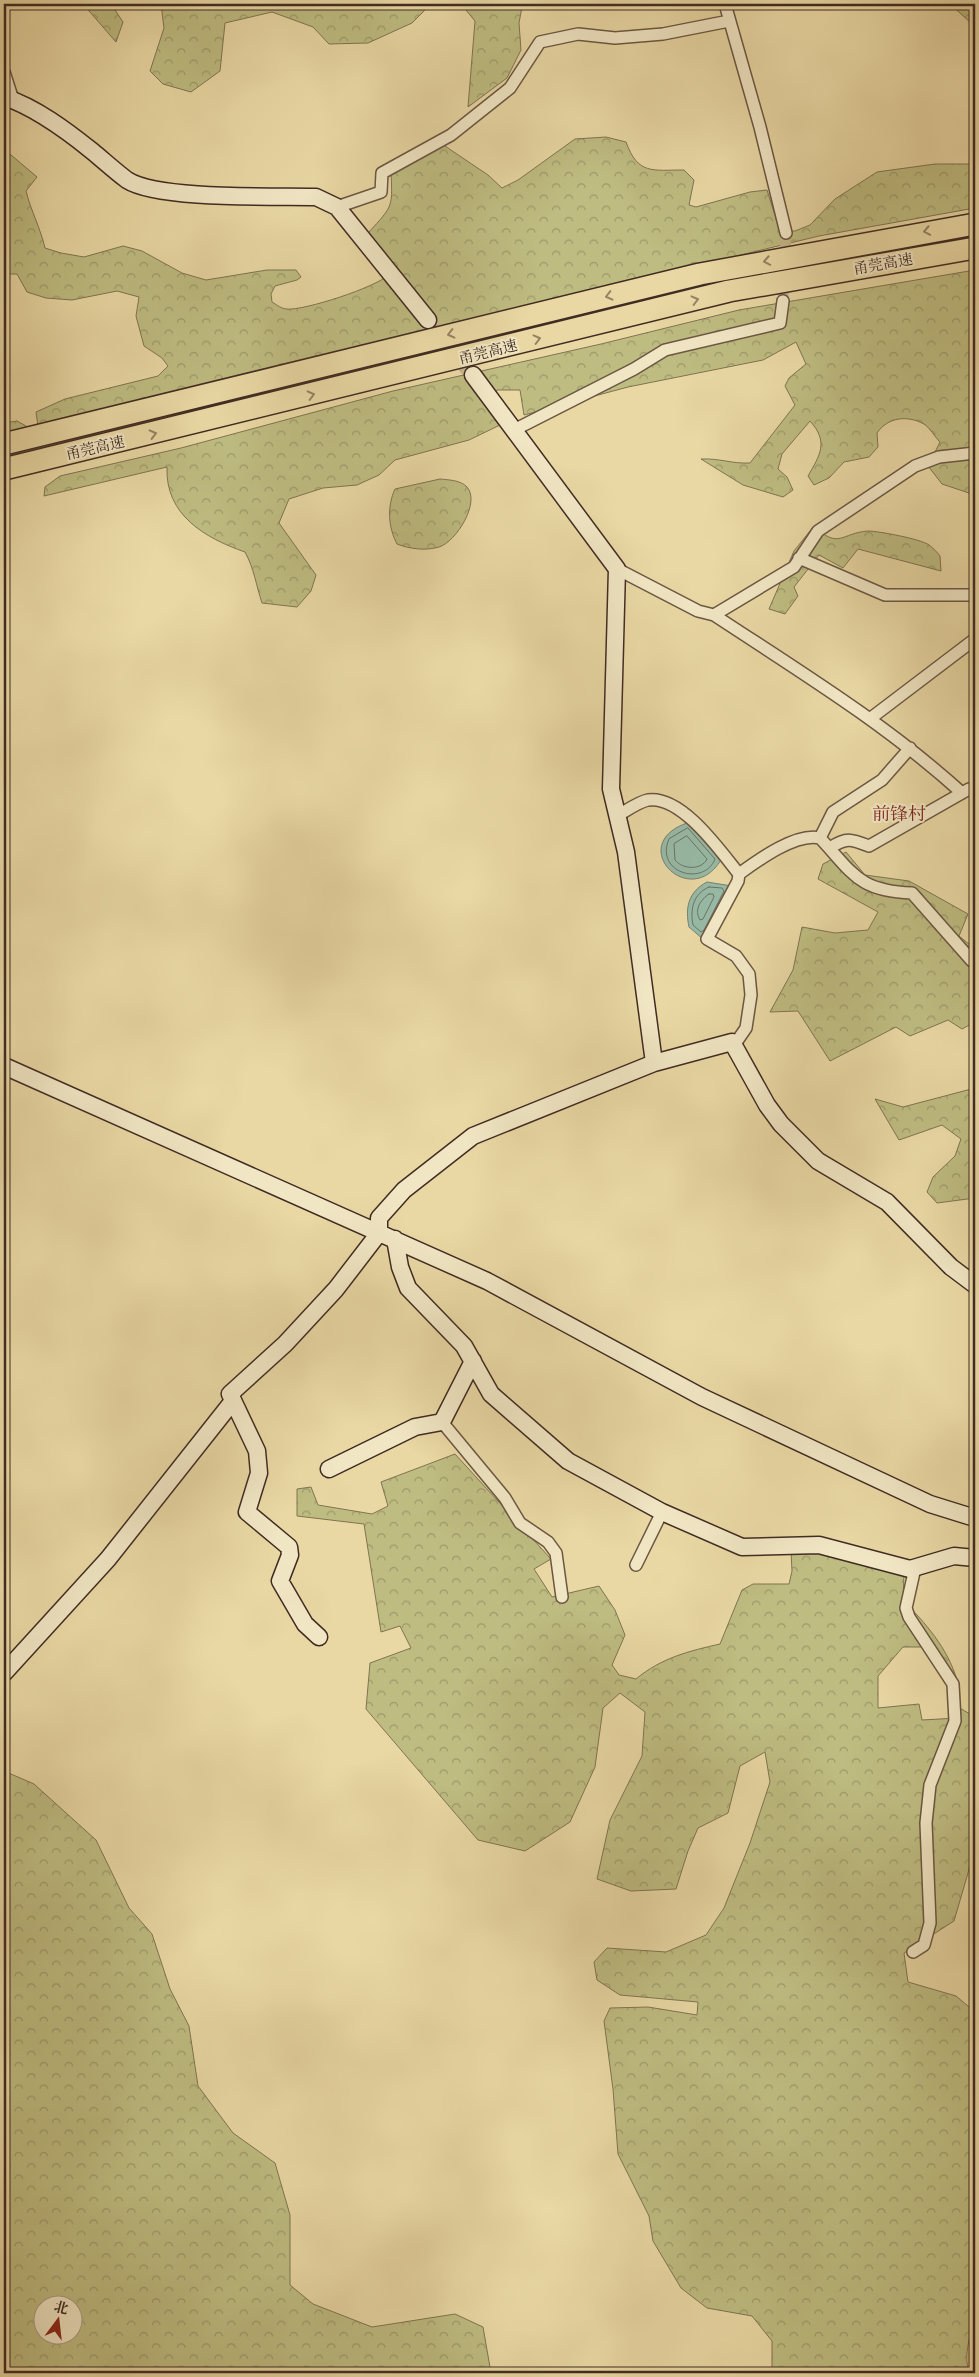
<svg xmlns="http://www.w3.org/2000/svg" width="979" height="2377" font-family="Cardo,'Noto Serif SC',serif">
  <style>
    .forest { fill: url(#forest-crowns); stroke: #807452; fill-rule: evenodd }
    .water { fill: #97baa6; stroke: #758172 }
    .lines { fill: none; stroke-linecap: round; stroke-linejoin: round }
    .shore { stroke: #6c7364; stroke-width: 1 }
    .street-tunnel { stroke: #c7b68a; stroke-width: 11; stroke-dasharray: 11 5.5; stroke-linecap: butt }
    .secondary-tunnel { stroke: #c7b68a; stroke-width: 16; stroke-dasharray: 16 8; stroke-linecap: butt }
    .street-casing { stroke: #6b5743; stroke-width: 14 }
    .secondary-casing { stroke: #412c23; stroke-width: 19 }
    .highway-casing { stroke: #412c23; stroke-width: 24 }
    .street { stroke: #f1e6c4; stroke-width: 11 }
    .secondary { stroke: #f1e6c4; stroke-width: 16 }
    .highway { stroke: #e9d8a4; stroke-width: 21 }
    .oneway { stroke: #958264 }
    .labels { text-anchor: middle; stroke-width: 4; stroke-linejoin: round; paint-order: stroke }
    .street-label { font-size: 15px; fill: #412c23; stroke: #f1e6c4 }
    .quarter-label { font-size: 18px; fill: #7a1f14; stroke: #f1e6c4 }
  </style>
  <defs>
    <pattern id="forest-crowns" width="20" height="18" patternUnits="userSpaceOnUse" patternTransform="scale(1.25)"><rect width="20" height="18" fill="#bebc81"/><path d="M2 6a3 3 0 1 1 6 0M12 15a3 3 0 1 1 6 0" fill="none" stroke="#9c9969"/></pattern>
  </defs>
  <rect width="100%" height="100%" fill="#e9d8a4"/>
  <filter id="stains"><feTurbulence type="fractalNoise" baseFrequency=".004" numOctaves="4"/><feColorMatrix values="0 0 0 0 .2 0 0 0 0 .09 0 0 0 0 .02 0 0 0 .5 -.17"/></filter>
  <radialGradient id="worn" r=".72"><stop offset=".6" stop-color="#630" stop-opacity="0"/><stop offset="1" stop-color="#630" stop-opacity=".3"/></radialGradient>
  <path class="forest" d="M83,4H111L123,22L116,42Z
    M161,4H431L412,23L368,43L329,44L313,27L272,12L225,23L220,71L191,92L163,84L150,71L164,28Z
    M461,4H526L522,7L519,23L521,50L507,78L468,107L475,21Z
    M950,4H975V23H971Z
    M606,137L626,142C638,175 652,170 684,170L694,180L689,205L696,207L750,192L767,190L780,231H795L810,225L835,199L877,172L935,164H975V208L819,236L38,426L36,412L65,399L158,376L168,366L162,358L144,346L136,316L139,297L117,291L72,300L46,298L27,292L17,274H4V149L37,177L26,191C31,211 40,227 45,248L61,253L84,257L123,246L142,251L182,273L206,280L267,270H296L301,277L297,280L275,286L271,294L272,302C277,305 282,309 287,309C303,311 377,287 388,275L368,233C395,204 392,207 391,168L439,142L488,175L502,188L518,180L575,139Z
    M975,270V495L942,484L928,466L940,442C935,437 930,428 924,424C907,415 888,417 877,433L878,447L869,457L844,462L829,478L814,485L808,476C820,455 829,442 810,421L782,454L778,469L787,477L793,490L783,497L743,485L701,459C718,458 733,464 750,463L795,405L785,386L789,378L806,364L796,342L763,360L628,387L524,415L520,390H497L484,402L500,425L469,440L395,460L379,475L357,485L323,488L289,499L279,523L316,575L311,591L297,607L262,603C256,585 254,568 245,552C205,538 165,515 167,467L44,496L45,487L60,476L181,448L393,391L601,344L739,310Z
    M17,421L26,426V429L4,435V423Z
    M440,479C449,480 459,480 466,486C482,501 456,542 439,547C425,551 410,549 397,544C388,527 387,506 395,489Z
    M814,526C839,550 841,533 868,531C878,531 921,539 929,545C933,548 937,552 940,556L941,571L858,549L843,568L819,555L794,587L798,596L785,614L769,609L794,551Z
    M846,852L865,875L909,881L968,914L959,936L975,949V1022L962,1029L948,1020L910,1036L896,1027L830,1061L798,1011L770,1012L793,970L802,927L835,933L868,930L878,912L818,879L823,864Z
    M975,1088V1198L937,1203L927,1192L933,1177L955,1156L961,1139L942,1125L899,1140L875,1099L903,1107Z
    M455,1454L551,1559L534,1569L552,1597L599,1586L615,1610L625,1635L612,1665L619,1675L636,1679C661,1658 689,1651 720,1644L742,1590L753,1584H789L792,1571L791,1552L810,1548L904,1575L903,1600C926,1624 947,1647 957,1680L922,1647H903L878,1676V1708L919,1704L922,1720L958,1718V1707L975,1717V1840L968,1873L954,1921L904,1953L908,1982L956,1996L975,2012V2322C969,2336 963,2360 970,2373H772V2341L752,2316L707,2308L681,2288L653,2241L649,2216L618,2154L613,2089L604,2021L610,2008L648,2007L697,2015L698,2002L620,1995L597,1980L594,1962L607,1948L666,1952L706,1935L724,1908L750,1843L770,1782L765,1752L740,1766L728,1813L698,1828L688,1851L676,1889L631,1891L597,1879L610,1820L642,1756L645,1712L620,1693L603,1708L595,1767L570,1822L525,1851L478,1840L366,1709L370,1663L411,1648L400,1626L381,1632L364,1524L297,1516V1489L311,1487L318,1505L372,1514L388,1506L381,1482Z
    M4,1771L34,1784L96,1840L129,1908L152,1934L170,1989L189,2026L198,2086L233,2133L275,2163L290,2215V2285L313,2304L372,2327L455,2314L483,2327L491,2373H4ZM42,2304H72V2334H42Z"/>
  <path class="water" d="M690,822L722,858C691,914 622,843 690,822Z
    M707,882L732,886L704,940L689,927C685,908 688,892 707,882Z"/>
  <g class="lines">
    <path class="shore" d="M688,828L715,859C704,887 654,873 669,839Z
      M687,836L707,859C702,870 683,870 675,860L674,844Z
      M709,887L722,888L724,891L704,930L701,932L693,925C690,909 693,894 709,887Z
      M709,894H713L714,897L703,919L700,920C694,910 700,900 709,894Z"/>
    <path class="street-tunnel" d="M783,301L786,233"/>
    <path class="secondary-tunnel" d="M428,320L473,375"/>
    <g class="street-casing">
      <path id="street" d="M725,4L760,127L786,233
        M4,72L13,100
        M337,207L381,192L382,173L451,135L510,88L540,42L578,34L615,38L663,34L729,21
        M514,430L634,369L665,350L780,323L783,301
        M799,558L885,595H975
        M617,569L698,611L714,615L794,567L818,531L915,466L939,457L975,453
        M714,615C799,671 886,724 962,793
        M871,718L975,639
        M617,816C626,811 638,802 648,800C682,795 721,852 739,874L738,881L707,939L736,956L749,974L751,995L746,1028L735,1044
        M820,838L833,812L882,780L910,748
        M830,848C846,837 851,839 869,846L969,789H975
        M739,874C757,861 796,832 820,838C853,873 858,891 912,893L972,961
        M442,1422L505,1498L520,1523L548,1542L556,1553L562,1597
        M636,1565L662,1512
        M913,1952L924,1945L930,1923L926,1823L930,1785L955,1721L953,1684L909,1617L906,1608L915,1568"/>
    </g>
    <g class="secondary-casing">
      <path id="secondary" d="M4,97C35,107 66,130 92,151C103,160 115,171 127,180C158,200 274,196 316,197L337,207L428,320
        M473,375L617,569L611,789L626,852L654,1063
        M4,1066L487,1281L702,1397L930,1504L975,1518
        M395,1239L400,1267L408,1288L464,1346L491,1394L568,1461L662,1512L742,1547L819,1545L910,1569L954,1556L975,1558
        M329,1469L415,1427L442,1422L473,1361
        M319,1637L305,1624L280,1581L290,1555L289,1547L247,1512L259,1473L257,1451L230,1394L285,1344L336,1289L379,1233V1218L404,1190L473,1136L654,1063L732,1042L767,1105L781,1124L818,1161L887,1202L951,1267L975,1285
        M4,1673L108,1559L233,1401"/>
    </g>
    <g class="highway-casing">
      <path id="highway" d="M4,444L700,274L975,224
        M4,469L729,291L975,248"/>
    </g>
    <use href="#street" class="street"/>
    <use href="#secondary" class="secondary"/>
    <use href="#highway" class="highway"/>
  </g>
  <defs><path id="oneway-chevron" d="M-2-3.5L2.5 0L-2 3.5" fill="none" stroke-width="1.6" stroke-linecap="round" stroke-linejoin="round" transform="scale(1.25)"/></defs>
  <g class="oneway">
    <use href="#oneway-chevron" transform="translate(927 231) rotate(169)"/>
    <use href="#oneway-chevron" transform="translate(767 261) rotate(169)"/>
    <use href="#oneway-chevron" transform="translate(609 296) rotate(166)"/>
    <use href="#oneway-chevron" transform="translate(695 300) rotate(-14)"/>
    <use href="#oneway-chevron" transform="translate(451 334) rotate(166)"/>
    <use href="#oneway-chevron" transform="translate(537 339) rotate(-14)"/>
    <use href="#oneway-chevron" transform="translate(311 395) rotate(-14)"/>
    <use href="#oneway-chevron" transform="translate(153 434) rotate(-14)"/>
  </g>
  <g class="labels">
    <g class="street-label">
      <text transform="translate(883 264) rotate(-10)" y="5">甬莞高速</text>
      <text transform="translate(488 352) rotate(-14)" y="5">甬莞高速</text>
      <text transform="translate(95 448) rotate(-13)" y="5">甬莞高速</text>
    </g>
    <g class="quarter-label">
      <text x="899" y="820">前锋村</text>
    </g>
  </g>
  <rect width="979" height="2377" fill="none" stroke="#e9d8a4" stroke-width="20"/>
  <rect x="5" y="5" width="969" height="2367" fill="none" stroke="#412c23" stroke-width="2.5"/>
  <rect x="10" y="10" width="959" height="2357" fill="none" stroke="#412c23"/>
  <g transform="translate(58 2320) rotate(15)"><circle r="24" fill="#f1e6c4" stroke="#ab9c84"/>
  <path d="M0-4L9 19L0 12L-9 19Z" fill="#8f2418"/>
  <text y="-8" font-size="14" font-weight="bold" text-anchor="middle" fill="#412c23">北</text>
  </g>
  <rect width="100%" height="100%" filter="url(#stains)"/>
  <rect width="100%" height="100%" fill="url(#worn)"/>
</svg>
